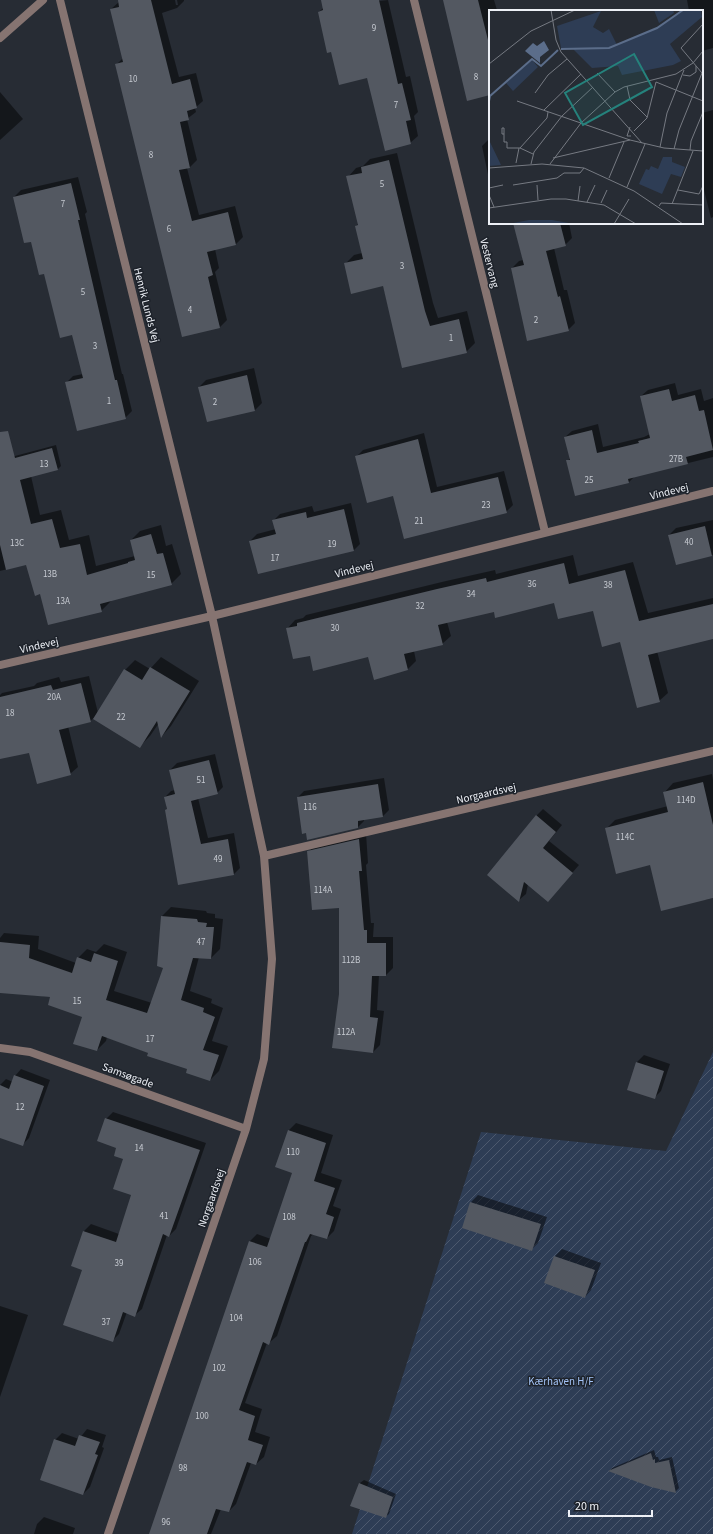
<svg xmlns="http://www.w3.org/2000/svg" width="713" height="1534" font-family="'Source Sans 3',sans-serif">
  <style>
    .garden { fill: url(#garden-furrows) }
    .shadow { fill: #0007 }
    .building { fill: #535861 }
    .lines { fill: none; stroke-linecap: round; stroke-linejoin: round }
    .minor { stroke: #867471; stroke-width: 8 }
    .tertiary { stroke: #867471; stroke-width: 8 }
    .labels { text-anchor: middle; stroke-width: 3; stroke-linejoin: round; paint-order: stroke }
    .number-label { font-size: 9px; fill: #c6cad1 }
    .street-label { font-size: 11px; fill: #edf0f6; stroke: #1d222a }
    .park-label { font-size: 11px; fill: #a4c4f7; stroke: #1d222a }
    .inset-river { fill: none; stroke: #5b6d8a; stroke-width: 2 }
    .inset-road { fill: none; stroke: #767a82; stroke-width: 1 }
    .view { fill: #25827c; fill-opacity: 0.15; stroke: #25827c; stroke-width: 2 }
    .inset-edge { fill: none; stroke: #edf0f6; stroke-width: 2 }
  </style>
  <defs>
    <pattern id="garden-furrows" width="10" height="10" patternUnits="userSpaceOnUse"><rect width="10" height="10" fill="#2e3d55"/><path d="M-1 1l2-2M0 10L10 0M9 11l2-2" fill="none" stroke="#4d596e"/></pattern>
  </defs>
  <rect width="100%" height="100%" fill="#272c34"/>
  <path class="garden" d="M713,1052V1534H352L481,1132L666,1151Z"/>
  <path class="shadow" d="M119,0H175L176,5H178L177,0H184V1L177,8L162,13L179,77L196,73L203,101L195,108L196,112L187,119L197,160L190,167L187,168L199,215L235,206L243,237L236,244L215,249L219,268L215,272L227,320L220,327L116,65L123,58L111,9L119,2Z
    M322,0H378L379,1L388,0L406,77L410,76L418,112L414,116L418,136L410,143L367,76L331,51L319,12L324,7Z
    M444,0H494L497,10L490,11V94Z
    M687,0H713V48L702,51V11H689Z
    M0,92L23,119L0,140Z
    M713,110V217L711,218L702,182V113Z
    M489,139H490V184L482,146Z
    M397,153L433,303L438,318L467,311L475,343L466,352L403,367L383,285L345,264L354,255L362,253L356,226L359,223L348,177L356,168L363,166L370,159Z
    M78,177L87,212L85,214L122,374H123L132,411L125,418L66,383L73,376L83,374L73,334L44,273L14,197L21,190Z
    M514,223H569L572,238L565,245L554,248L564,290H567L575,323L568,330L512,268L519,261L523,260Z
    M254,368L262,403L255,410L208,421L199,387L206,380Z
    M675,383L678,395L701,389L704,401L713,398V457L635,476L629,482L568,461L570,458L565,437L572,431L598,424L603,447L644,437L650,434L641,396L648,390Z
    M424,433L437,487L504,471L513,505L506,512L394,495L356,457L363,450Z
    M56,445L61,466L58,469L31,476L40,515L61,510L69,540L89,535L96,566L135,556L131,540L140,531L161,525L166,546L172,544L181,574L171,584L110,600L111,601L101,611L41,593L27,564L0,571V460Z
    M351,503L360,544L354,550L250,541L257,534L276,529L274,520L280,514L312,506L314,512Z
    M713,520V555L676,564L669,535L676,528Z
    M573,555L578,576L633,562L648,613L713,598V638L657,651L668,693L659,701L621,641L594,609L555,602L494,611L447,622L451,636L442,644L414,651L416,661L408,669L369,656L311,655L287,629L295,620L303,618L306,615L446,581L495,570L496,574Z
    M161,657L199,681L171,726L162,736L159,723L150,736L140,746L94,718L90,721L68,726L78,767L70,774L30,751L0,758V695L2,693L34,686L37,683L59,677L61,682L89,676L98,713L125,670L135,660L150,669Z
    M215,754L223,787L217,793L198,798L208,838L234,833L240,868L234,874L179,884L165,797L171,791L175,790L170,770L177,763Z
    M712,774L713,780V898L705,900L650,864L606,829L615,820L668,806L664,793L673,783Z
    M384,778L389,810L383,816L364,819V821L358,827L298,797L304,791Z
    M543,809L562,825L549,841L579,865L548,901L528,884L526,894L519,900L536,816Z
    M366,833L368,863L366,865L371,923H374L373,937H393V968L386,975H379L377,1010L384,1011L380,1045L373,1052L340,994V907L308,852L316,845Z
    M171,907L206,911L207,913L215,914V918L223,919L220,949L211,958L199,957L190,991L212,999L211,1003L223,1008L212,1041L228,1046L219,1071L210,1080L188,1068L107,1037L106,1041L97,1050L83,1016L52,997L0,992V938L4,933L39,936L38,949L76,963L78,958L87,949L96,952L104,944L127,952L114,991L152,1003L164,968L162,916Z
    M644,1055L670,1064L661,1091L654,1098L628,1089L637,1062Z
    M21,1069L50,1080L29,1138L22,1145L0,1137V1085L6,1079L13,1082L15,1076Z
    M113,1112L206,1143L176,1229L169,1236L167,1235L142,1309L135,1315L127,1312L119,1334L112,1341L83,1269L72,1266L84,1231L91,1224L119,1234L133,1195L125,1159L118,1147L106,1119Z
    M296,1123L333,1135L321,1173L342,1180L333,1206L341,1209L334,1231L327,1238L314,1234L311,1236L277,1336L269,1343H267L245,1403L262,1409L255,1432L270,1437L264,1457L256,1464L251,1463L236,1504L229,1511L221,1509L211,1534H150L250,1241L257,1234L271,1239L294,1172L289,1130Z
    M478,1195L547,1217L538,1243L531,1250L471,1202Z
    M562,1249L601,1263L591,1290L585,1297L555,1256Z
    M0,1306L28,1315L0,1397Z
    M87,1429L106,1435L102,1447L104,1448L90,1487L83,1494L55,1440L62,1433L79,1439Z
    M654,1450L656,1457H658L659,1460L672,1457L679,1488L675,1492L609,1471L612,1468Z
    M364,1480L396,1494L389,1514L385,1517L351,1505L360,1483Z
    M44,1517L75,1528L73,1534H34L37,1524Z"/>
  <path class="building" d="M118,0H151L172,84L190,79L197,108L187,111L189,120L180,122L190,168L179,170L192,221L228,212L236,245L207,252L213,275L208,277L220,328L182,337L115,64L123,62L110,9L119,7Z
    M321,0H379L398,84L402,83L411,120L406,121L411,144L385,151L367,78L339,85L331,52L327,53L318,12L323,10Z
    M443,0H478L490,48V95L467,101Z
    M389,160L425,311L430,326L459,319L467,353L402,368L383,286L351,294L344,263L363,259L355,226L358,225L346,176L362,173L361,167Z
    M71,183L80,220H78L115,380H117L126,419L77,431L65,382L83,378L72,335L60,338L44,274L39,275L31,242L24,243L13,197Z
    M513,223H560L566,246L546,251L558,297L560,296L569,331L527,341L511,268L524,265Z
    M247,375L255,411L207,422L198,387Z
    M669,389L672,401L695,395L699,411L704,410L713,450L686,457L688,464L628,479L629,483L575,496L566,460H570L564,437L592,430L597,453L639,443L638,441L650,438L640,396Z
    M8,431L15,458L52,448L58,470L20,480L31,524L52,519L60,548L80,544L87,575L128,563V562L135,560L130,540L151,534L157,554L163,553L172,585L100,604L102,612L48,625L40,594L35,596L26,565L6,570L0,545V432Z
    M418,439L431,493L498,477L507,513L404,539L393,496L367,503L355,456Z
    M344,509L354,551L258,574L249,541L276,534L272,520L306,512L307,518Z
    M705,526L712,556L676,565L668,535Z
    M564,563L569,584L625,570L639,621L713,604V639L648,655L660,702L637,708L620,642L602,647L593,611L558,619L554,603L495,618L494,612L438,625L443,645L404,654L408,670L374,680L368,657L313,671L310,656L293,659L286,628L297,626V623L437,589L486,578L487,582Z
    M150,667L190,691L161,738L157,721L140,748L93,719L124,669L142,680Z
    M81,683L91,722L59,730L71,775L37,784L29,753L0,759V697L51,685L53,690Z
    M209,760L218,794L191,801L201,844L228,839L234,875L178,885L165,810L167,809L164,797L175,794L169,770Z
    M703,782L713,825V898L661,911L650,865L616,874L605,828L668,812L663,792Z
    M378,784L383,817L358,821V828L307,840L306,833L302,834L297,797Z
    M536,815L556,832L543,848L573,873L548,902L524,882L519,902L487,875Z
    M359,839L362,871H359L364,930H367V943H386V976H372L370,1017L378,1018L373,1053L332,1048L339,994V908L312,910L307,851Z
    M161,916L197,919L198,922L207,923L206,927H214L211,959L193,958L181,1000L204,1008L203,1012L215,1017L203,1050L219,1055L210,1081L186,1073L187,1069L147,1056L148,1053L102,1036L97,1051L73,1044L82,1017L48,1005L50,997L0,993V942L30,945L29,958L72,973L77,957L91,962L94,953L118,961L106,1000L147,1013L163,968L157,966Z
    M636,1062L664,1071L655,1099L627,1090Z
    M14,1075L44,1086L23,1146L0,1138V1085L9,1089Z
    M105,1118L200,1150L169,1237L163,1234L135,1317L123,1312L113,1342L63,1325L82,1270L71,1266L83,1231L116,1242L131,1195L113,1189L123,1159L114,1156L116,1148L97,1141Z
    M288,1130L326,1143L314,1181L335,1188L326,1214L334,1217L327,1239L310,1234L306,1242H305L269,1345L263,1342L239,1410L255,1416L248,1440L263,1445L256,1465L247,1462L229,1512L216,1509L207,1534H149L249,1241L267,1247L292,1173L275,1167Z
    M470,1202L541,1224L532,1251L462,1228Z
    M554,1256L595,1270L585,1298L544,1283Z
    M79,1435L100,1442L95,1454L98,1455L83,1495L40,1480L54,1439L75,1446Z
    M651,1453L653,1460L655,1459V1463L669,1460L676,1493L651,1487L608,1471Z
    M359,1483L393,1497L386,1518L350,1506Z"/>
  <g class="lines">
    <path class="minor" d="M60,0L212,616L264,856L272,959L264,1059L246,1129L108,1534
      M414,0L545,532
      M0,38L43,0
      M264,856L713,751
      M0,1048L30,1052L246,1129"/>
    <path class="tertiary" d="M0,665L212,616L713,491"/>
  </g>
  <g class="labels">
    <g class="number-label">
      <text x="374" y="31">9</text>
      <text x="476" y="80">8</text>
      <text x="133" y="82">10</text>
      <text x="396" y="108">7</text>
      <text x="151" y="158">8</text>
      <text x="382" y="187">5</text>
      <text x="63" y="207">7</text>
      <text x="169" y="232">6</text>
      <text x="402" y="269">3</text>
      <text x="83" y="295">5</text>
      <text x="190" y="313">4</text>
      <text x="536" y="323">2</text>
      <text x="451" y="341">1</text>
      <text x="95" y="349">3</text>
      <text x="109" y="404">1</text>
      <text x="215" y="405">2</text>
      <text x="676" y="462">27B</text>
      <text x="44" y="467">13</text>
      <text x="589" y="483">25</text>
      <text x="486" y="508">23</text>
      <text x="419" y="524">21</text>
      <text x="689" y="545">40</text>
      <text x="17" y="546">13C</text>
      <text x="332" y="547">19</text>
      <text x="275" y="561">17</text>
      <text x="50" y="577">13B</text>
      <text x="151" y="578">15</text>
      <text x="532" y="587">36</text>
      <text x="608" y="588">38</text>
      <text x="471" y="597">34</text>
      <text x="63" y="604">13A</text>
      <text x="420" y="609">32</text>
      <text x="335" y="631">30</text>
      <text x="54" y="700">20A</text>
      <text x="10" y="716">18</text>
      <text x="121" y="720">22</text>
      <text x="201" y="783">51</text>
      <text x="686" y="803">114D</text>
      <text x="310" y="810">116</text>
      <text x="625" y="840">114C</text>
      <text x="218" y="862">49</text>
      <text x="323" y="893">114A</text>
      <text x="201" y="945">47</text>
      <text x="351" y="963">112B</text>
      <text x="77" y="1004">15</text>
      <text x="346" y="1035">112A</text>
      <text x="150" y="1042">17</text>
      <text x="20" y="1110">12</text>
      <text x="139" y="1151">14</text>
      <text x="293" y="1155">110</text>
      <text x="164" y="1219">41</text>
      <text x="289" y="1220">108</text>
      <text x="255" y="1265">106</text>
      <text x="119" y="1266">39</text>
      <text x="236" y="1321">104</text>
      <text x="106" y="1325">37</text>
      <text x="219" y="1371">102</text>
      <text x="202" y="1419">100</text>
      <text x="183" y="1471">98</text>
      <text x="166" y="1525">96</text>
    </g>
    <g class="street-label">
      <text transform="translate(490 263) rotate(76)" y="4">Vestervang</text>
      <text transform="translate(147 305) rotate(76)" y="4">Henrik Lunds Vej</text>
      <text transform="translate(669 491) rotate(-14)" y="4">Vindevej</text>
      <text transform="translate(354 569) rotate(-14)" y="4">Vindevej</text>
      <text transform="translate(39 645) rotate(-13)" y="4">Vindevej</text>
      <text transform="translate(486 793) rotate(-13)" y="4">Norgaardsvej</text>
      <text transform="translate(128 1075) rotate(20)" y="4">Samsøgade</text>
      <text transform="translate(211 1198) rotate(-71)" y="4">Norgaardsvej</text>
    </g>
    <g class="park-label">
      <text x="561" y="1385">Kærhaven H/F</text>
    </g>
  </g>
  <g transform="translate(489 10)">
    <rect width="214" height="214" fill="#272c34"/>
    <path d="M165,0H184L185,3L170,13ZM0,130L12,155L0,156Z" fill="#2e3d55"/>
    <path d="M40,210H63L85,214H19Z" fill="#2e3d55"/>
    <path d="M174,147H183V152L196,157L192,167L182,164L173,184L150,174L157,159L160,160L162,156L169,159Z" fill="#2e3d55"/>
    <path d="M195,0H212L213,7L181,34L192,51L184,55L133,65L129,56L103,58L83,38H72L68,16L112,1L104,17L114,23L120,19L128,35L169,17ZM43,50L49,57L24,81L17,73Z" fill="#2e3d55"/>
    <path d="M55,31L60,40L51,47V53L36,41L44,33L48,36Z" fill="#5b6d8a"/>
    <path class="inset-river" d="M72,39L120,38L168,18L194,0M0,91L1,86L43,49L52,56L69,40"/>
    <path class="inset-road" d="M62,0L67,30L72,42L153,133M0,54L42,21L86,0M108,63L126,82M194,65L201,66L207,62V56M167,72L214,91M138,76L141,90L158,107M46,83L59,65L78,49M28,91L141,130L175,138L214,141M55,100L92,64M141,117L138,126H142M145,121L158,108L167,72M15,124H13V118H15V132H18V138H31L44,144M171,137L178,103L195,60M31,138L58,108L59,102M185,139L190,120L213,63L192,38L214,14M201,140L202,131L214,102M64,148L141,130M27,153L30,138M42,154L45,142L73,106L104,77M61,154L92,113L126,82L135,77L187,64L204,53L214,41M0,158L53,154L95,158L145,181L194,214M120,168L135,132M24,175L68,168L75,163H91L95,158M48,175L49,190M138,177L156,134M0,178L14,175M189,180L210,184L214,176M0,185L5,197M89,191L91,176M98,192L106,175M112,193L118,180M183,194L204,141M170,196L172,193L214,195M0,198L62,189H77L115,195L147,214M125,214L140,189"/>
    <path class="view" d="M145,44L163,77L94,115L76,83Z"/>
    <rect width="214" height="214" class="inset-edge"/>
  </g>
  <path d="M569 1510v6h83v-6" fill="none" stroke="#edf0f6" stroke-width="2"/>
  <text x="575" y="1510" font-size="12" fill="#edf0f6" stroke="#1d222a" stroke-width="3" paint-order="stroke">20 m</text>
</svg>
